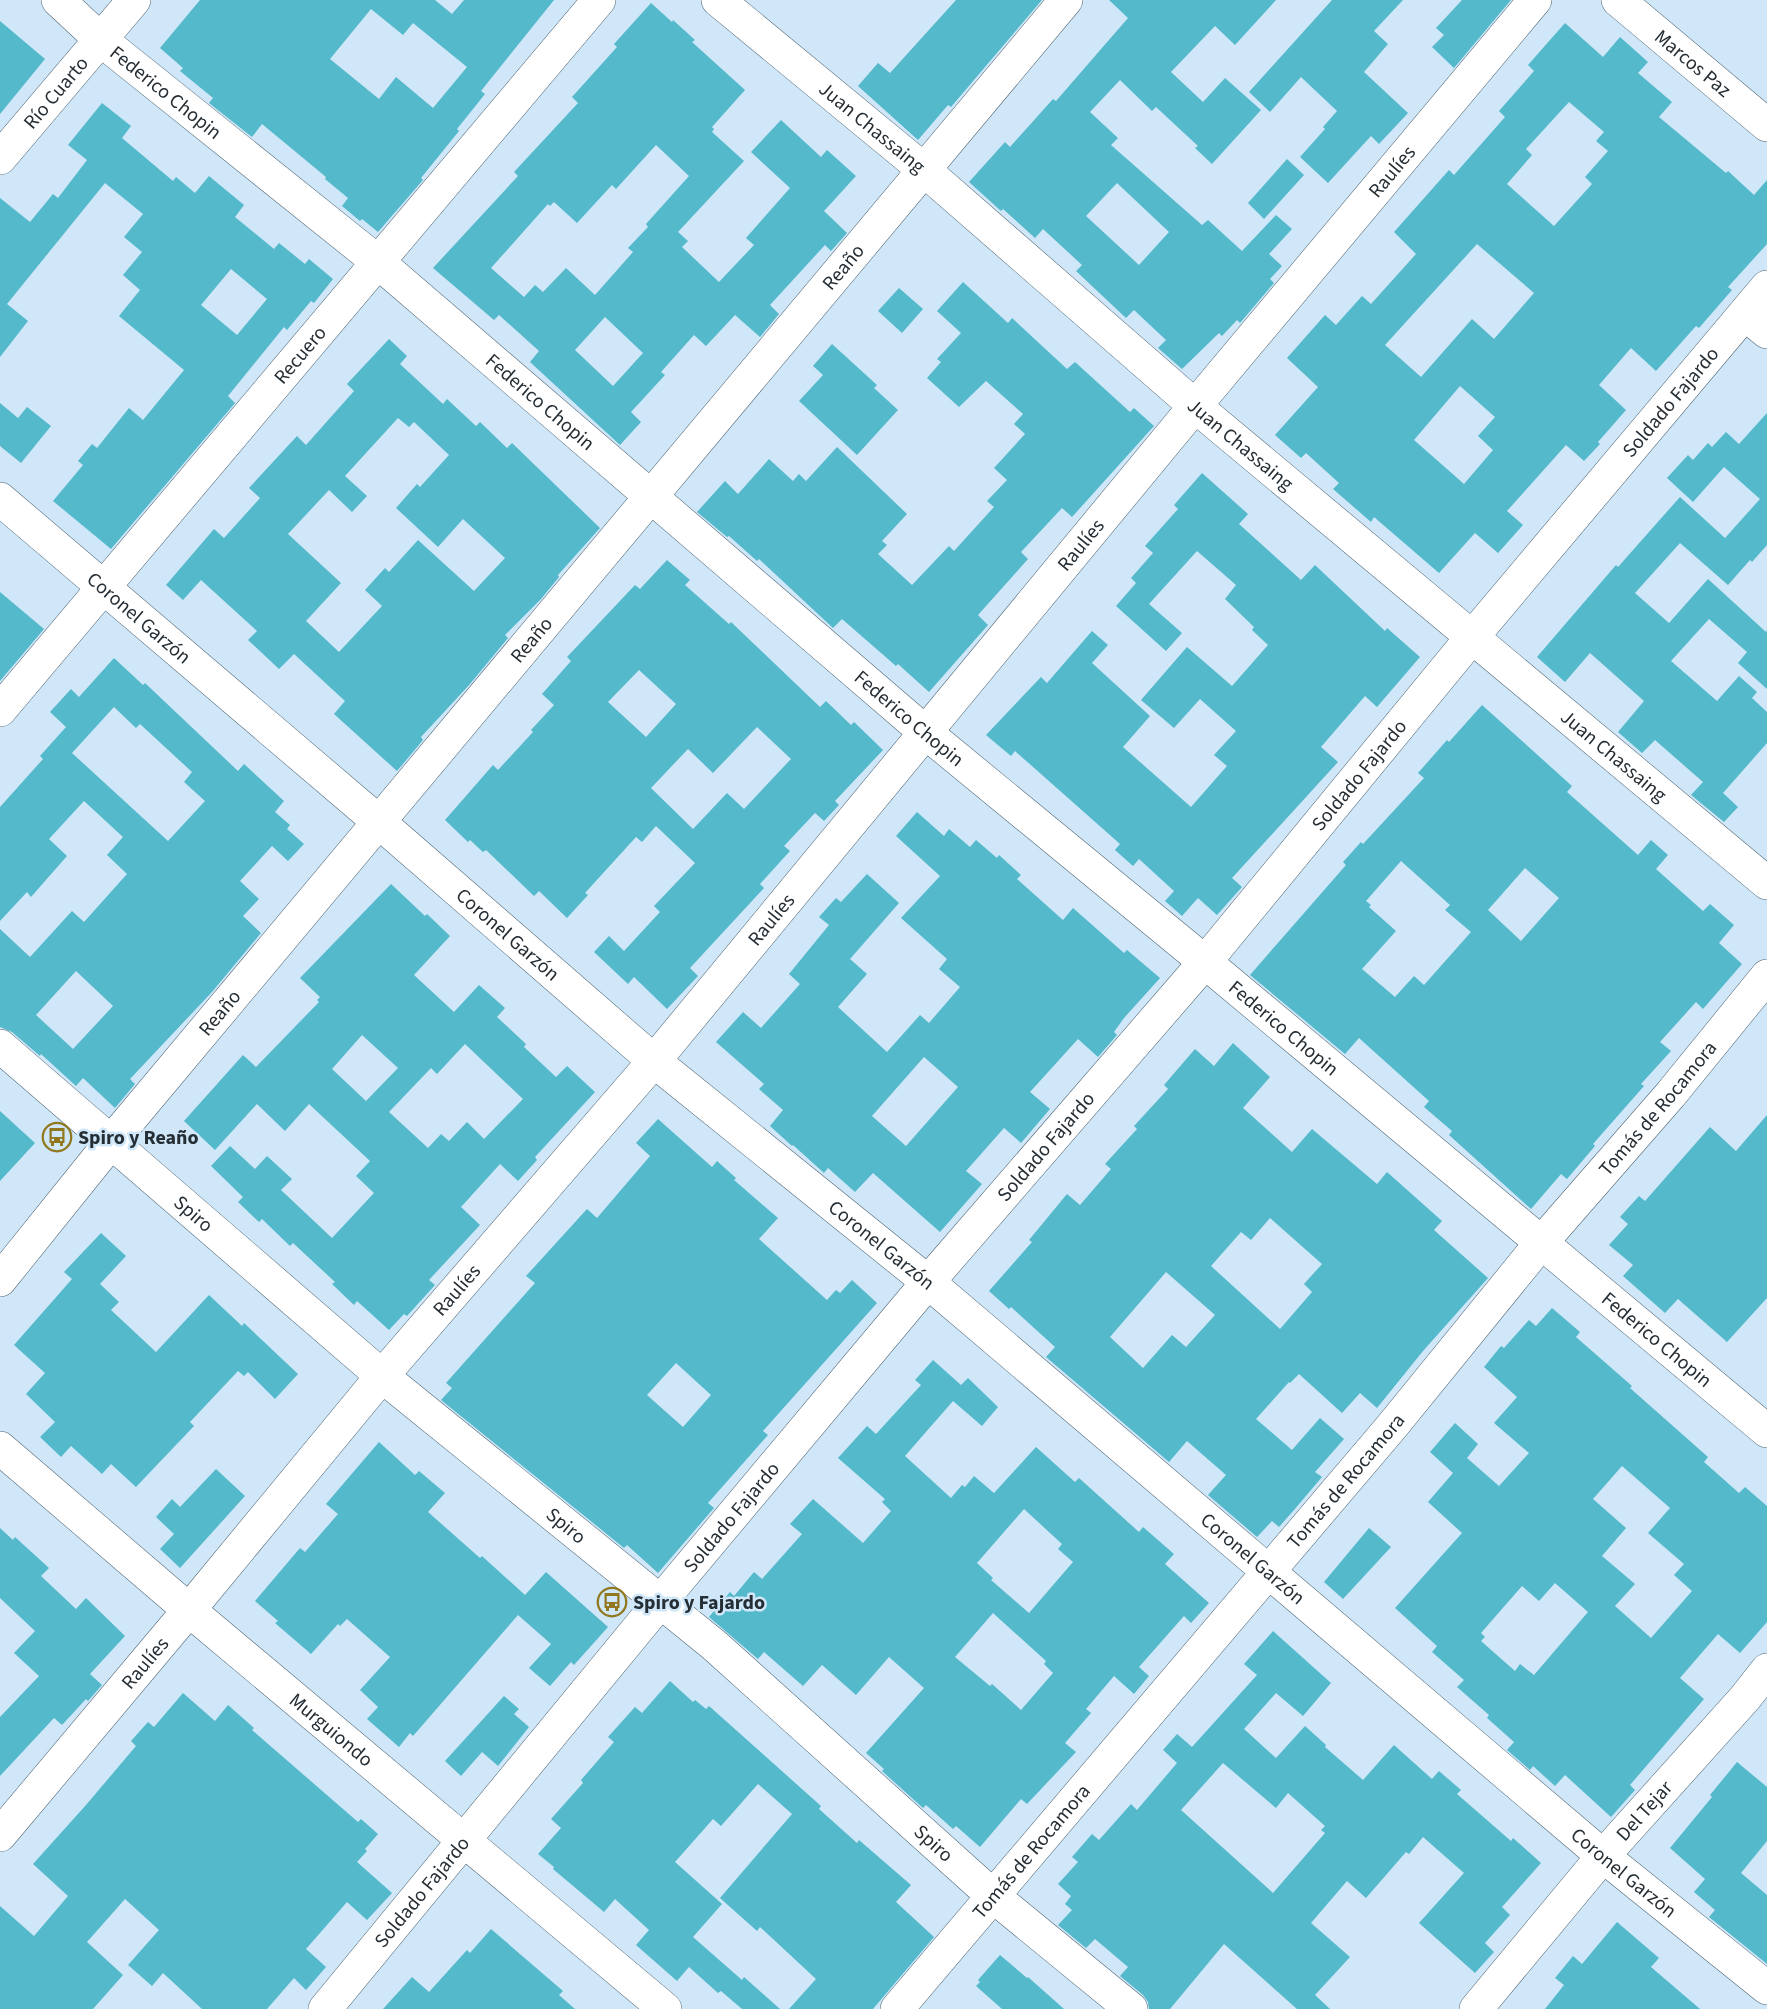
<svg xmlns="http://www.w3.org/2000/svg" width="1767" height="2009" font-family="'Source Sans 3',sans-serif">
  <style>
    .building { fill: #53b9cb; fill-rule: evenodd }
    .lines { fill: none; stroke-linecap: round; stroke-linejoin: round }
    .minor-casing { stroke: #4f6473; stroke-width: 34 }
    .minor { stroke: #fff; stroke-width: 33 }
    .labels { text-anchor: middle; stroke-width: 5; stroke-linejoin: round; paint-order: stroke }
    .street-label { font-size: 20px; fill: #252e35; stroke: #cfe7f8 }
    .poi-label { font-size: 20px; font-weight: bold; fill: #252e35; stroke: #cfe7f8; text-anchor: start }
  </style>
  <rect width="100%" height="100%" fill="#cfe7f8"/>
  <path class="building" d="M200,0H435L452,14L464,0H554L481,91L485,94L457,129L459,131L421,178L423,180L378,232L362,219L360,221L342,206L348,198L325,179L326,177L262,124L252,137L209,103L213,98L180,71L183,68L160,48ZM371,9L403,35L413,23L467,67L433,108L396,77L379,99L330,59Z
    M956,0H1042L951,107L948,105L918,140L858,86L878,63L890,73Z
    M1109,0H1276L1235,45L1215,26L1171,72L1203,102L1225,78L1261,110L1212,164L1195,148L1198,146L1156,107L1152,111L1120,80L1090,112L1118,138L1111,145L1202,225L1208,220L1242,251L1276,215L1292,229L1269,254L1282,266L1270,279L1274,283L1240,323L1237,320L1222,336L1219,333L1182,369L1158,348L1166,340L1134,310L1126,318L1076,271L1082,265L1043,229L1035,238L1003,209L1001,211L969,182L1005,142L1010,147L1053,99L1056,101L1128,18ZM1117,183L1169,232L1139,265L1086,216Z
    M1332,0H1403L1374,31L1388,44L1364,72L1408,113L1379,144L1371,136L1328,183L1300,157L1325,129L1323,127L1337,111L1301,77L1270,112L1249,92Z
    M1462,0H1511L1454,68L1432,47L1444,35L1436,28Z
    M651,3L672,22L673,20L695,40L692,42L745,90L712,127L714,129L712,132L744,161L678,232L688,241L682,247L719,282L754,245L746,238L790,188L751,152L781,120L821,157L827,150L856,176L824,211L847,233L831,251L825,245L770,305L779,314L760,337L735,315L706,346L694,335L661,372L665,375L631,412L641,422L620,445L530,362L539,351L499,315L494,320L433,268L518,176L514,172L578,103L572,97L617,47L614,44ZM656,145L689,176L646,224L648,227L628,248L633,252L595,295L566,268L543,292L535,285L524,297L491,268L548,204L550,206L554,202L577,223L612,185L616,189ZM605,317L643,353L613,386L575,350Z
    M0,21L45,59L0,114Z
    M1565,23L1603,57L1620,37L1648,62L1638,73L1672,102L1659,117L1726,173L1728,171L1754,195L1767,180V244L1728,287L1732,290L1699,328L1696,326L1656,371L1631,348L1599,385L1626,410L1598,442L1600,444L1584,461L1566,445L1507,511L1523,525L1498,553L1475,533L1439,573L1374,517L1371,522L1333,489L1339,483L1306,453L1301,458L1275,435L1318,387L1287,358L1325,315L1336,325L1362,296L1371,304L1416,254L1394,232L1449,170L1454,175L1505,117L1499,111L1534,71L1528,65ZM1569,102L1604,132L1596,141L1608,151L1585,177L1592,184L1554,226L1507,184L1532,155L1526,149ZM1477,244L1534,293L1494,339L1472,319L1421,377L1385,345ZM1460,386L1495,417L1478,436L1493,450L1464,484L1414,440Z
    M102,103L131,126L122,138L173,181L176,177L195,193L209,176L244,205L235,217L274,249L279,243L305,264L309,259L333,279L314,303L311,301L287,330L284,327L228,396L235,403L111,549L53,501L83,465L78,461L92,444L97,448L129,408L143,420L184,370L119,316L140,290L123,275L142,252L124,237L143,214L105,183L7,304L28,321L0,357V198L30,222L53,194L58,198L87,160L68,145ZM231,269L267,299L237,335L201,305Z
    M1287,159L1304,175L1264,219L1248,203Z
    M963,282L1008,323L1012,318L1067,369L1075,362L1130,412L1134,408L1154,426L1072,517L1062,508L1021,552L1028,559L978,615L988,625L929,692L898,664L896,666L842,619L833,628L759,559L757,561L729,536L727,537L697,512L725,481L738,494L769,459L793,481L799,474L806,481L837,447L907,514L882,541L887,545L878,554L912,585L949,546L954,551L994,507L987,501L1007,480L994,468L1025,434L1014,424L1023,414L986,381L959,407L927,378L941,362L937,359L961,333L937,311Z
    M899,288L923,309L902,333L878,311Z
    M389,339L407,356L400,364L443,404L447,399L476,426L480,422L507,448L512,443L600,528L558,575L559,577L541,599L505,635L508,638L470,684L421,737L423,740L397,771L334,714L345,701L294,654L279,669L248,640L257,631L201,580L183,600L166,585L214,529L224,538L260,498L249,488L297,436L306,445L354,391L347,384ZM398,418L409,427L414,422L449,455L420,487L417,484L396,508L438,547L463,519L505,558L474,591L418,540L389,572L385,568L365,590L382,606L339,652L306,621L341,583L288,534L329,490L352,512L367,496L345,476Z
    M832,344L877,385L874,388L898,410L857,455L799,401L823,375L813,366Z
    M0,403L18,418L27,407L51,426L21,463L0,446Z
    M1767,413V545L1752,562L1750,560L1728,585L1680,543L1635,593L1669,623L1708,579L1766,632L1767,630V689L1738,663L1747,652L1709,619L1671,661L1717,701L1739,676L1757,692L1752,698L1767,712V743L1723,793L1738,807L1724,822L1691,795L1703,782L1655,740L1642,753L1618,732L1644,701L1590,653L1565,682L1537,657L1616,565L1618,567L1680,497L1725,538L1760,499L1724,467L1693,502L1667,478L1688,455L1693,460L1708,443L1712,447L1726,432L1739,444Z
    M1202,473L1248,514L1239,524L1301,580L1315,565L1385,631L1387,628L1420,657L1377,707L1365,696L1321,747L1338,762L1232,878L1242,887L1217,915L1198,898L1182,916L1165,901L1174,891L1139,859L1133,866L1115,850L1120,844L1015,751L1011,756L986,735L1041,677L1047,683L1092,631L1108,645L1092,663L1150,716L1123,747L1191,807L1227,766L1214,755L1236,731L1200,699L1174,728L1141,700L1187,647L1232,686L1268,645L1252,630L1254,627L1225,599L1236,585L1197,551L1149,604L1182,633L1166,651L1116,606L1136,583L1131,578L1153,553L1145,546L1178,509L1174,505Z
    M667,560L690,580L685,585L729,624L731,622L820,707L826,701L851,725L854,722L883,750L835,801L839,805L824,821L815,813L784,846L790,851L760,884L764,888L690,968L698,976L667,1009L634,977L628,984L594,952L609,936L624,951L660,912L654,906L695,863L656,826L642,842L636,837L585,893L588,895L567,918L539,891L534,896L486,850L483,852L470,840L468,842L445,820L493,765L498,770L533,732L531,730L554,705L542,694L571,661L567,657L635,585L640,589ZM639,670L676,704L646,737L608,702ZM757,727L791,759L744,809L727,793L693,829L651,788L688,749L713,773Z
    M0,592L44,629L0,681Z
    M114,658L143,685L145,683L238,771L244,764L284,801L275,812L290,825L287,829L304,844L288,861L272,846L240,881L259,899L243,916L261,933L212,992L130,1079L135,1084L115,1108L83,1078L76,1086L41,1054L40,1056L12,1032L0,1027V929L30,957L72,911L84,922L127,874L107,855L123,837L84,801L49,839L67,856L31,897L27,892L0,921V807L43,759L40,756L66,727L50,712L71,689L79,697ZM114,707L136,728L140,724L192,772L184,782L205,801L168,841L72,753ZM76,971L113,1006L73,1049L36,1015Z
    M1482,705L1572,786L1567,792L1638,855L1651,840L1668,855L1656,869L1703,911L1710,904L1734,925L1719,943L1742,964L1703,1009L1696,1002L1660,1042L1671,1051L1641,1084L1644,1086L1593,1144L1595,1146L1567,1179L1561,1174L1531,1209L1449,1135L1452,1131L1424,1107L1429,1101L1359,1038L1345,1054L1250,975L1346,865L1343,862L1361,842L1363,844L1424,778L1418,773L1447,740L1449,742ZM1401,861L1450,905L1445,910L1471,932L1424,985L1414,976L1395,997L1362,969L1396,931L1369,907L1371,905L1366,901ZM1525,868L1559,898L1521,941L1488,910Z
    M917,812L944,836L949,829L970,847L976,840L997,858L999,855L1021,875L1017,879L1063,920L1073,908L1124,953L1127,950L1160,978L1124,1018L1114,1032L1117,1035L1098,1057L1078,1039L1030,1092L1050,1109L1021,1143L1004,1128L966,1171L982,1184L940,1232L873,1173L855,1192L828,1168L824,1173L793,1145L792,1146L770,1126L783,1110L759,1089L764,1084L716,1042L743,1012L761,1028L800,984L789,974L829,925L819,917L836,898L841,902L867,874L899,903L850,959L867,974L838,1007L887,1052L920,1015L929,1023L960,987L939,969L947,959L901,918L940,876L896,836ZM924,1057L958,1087L906,1146L872,1116Z
    M391,884L425,916L427,914L450,936L414,975L454,1012L479,985L505,1008L497,1017L526,1044L524,1047L556,1077L567,1066L595,1092L535,1157L537,1160L518,1181L500,1164L461,1207L480,1225L429,1280L435,1285L407,1316L404,1314L389,1330L357,1301L354,1305L332,1284L335,1282L293,1243L290,1246L262,1219L259,1222L238,1202L243,1197L211,1166L230,1146L255,1169L267,1156L292,1179L281,1190L332,1238L374,1193L356,1176L370,1161L309,1104L285,1131L257,1104L215,1150L184,1121L243,1055L256,1067L319,1002L317,1000L320,997L300,978ZM362,1035L398,1068L366,1101L332,1069ZM465,1044L523,1099L484,1139L467,1122L449,1141L441,1134L428,1148L389,1112L431,1068L437,1074Z
    M1233,1043L1270,1077L1243,1108L1292,1152L1312,1129L1377,1184L1387,1172L1442,1221L1434,1230L1488,1278L1423,1351L1377,1408L1360,1393L1342,1413L1299,1374L1290,1383L1289,1382L1256,1419L1292,1450L1320,1418L1344,1439L1315,1472L1322,1477L1294,1510L1279,1527L1272,1521L1257,1537L1208,1495L1226,1475L1187,1441L1169,1462L1046,1357L1055,1347L1011,1307L1009,1309L989,1291L1032,1242L1029,1240L1067,1194L1080,1205L1111,1169L1105,1164L1137,1129L1134,1126L1168,1089L1164,1085L1195,1049L1214,1066ZM1270,1218L1322,1264L1304,1284L1312,1292L1280,1329L1211,1266L1241,1232L1251,1240ZM1166,1272L1215,1315L1186,1347L1172,1335L1143,1368L1110,1337Z
    M0,1111L35,1143L0,1181Z
    M1767,1115V1298L1727,1342L1678,1299L1665,1313L1623,1276L1633,1265L1609,1245L1628,1224L1620,1217L1639,1196L1645,1201L1710,1127L1736,1151Z
    M658,1119L712,1167L717,1161L736,1178L734,1180L778,1218L759,1239L827,1300L836,1290L840,1293L852,1280L877,1303L763,1431L768,1435L708,1503L714,1508L658,1573L627,1545L624,1548L441,1400L452,1388L446,1383L535,1283L526,1276L587,1209L597,1218L650,1156L636,1143ZM676,1363L711,1395L683,1427L647,1395Z
    M101,1233L126,1256L100,1284L119,1302L111,1310L156,1352L209,1295L242,1326L244,1323L298,1374L275,1399L248,1372L244,1376L238,1371L190,1422L194,1426L136,1487L111,1464L102,1474L71,1446L61,1457L40,1437L55,1422L26,1394L45,1373L14,1345L72,1279L64,1272Z
    M1552,1308L1580,1332L1576,1337L1632,1386L1630,1388L1708,1457L1704,1462L1739,1493L1745,1487L1767,1506V1622L1740,1653L1718,1634L1680,1678L1704,1699L1630,1785L1635,1790L1611,1817L1565,1775L1555,1786L1533,1766L1530,1770L1507,1750L1514,1742L1487,1718L1489,1715L1457,1687L1464,1680L1432,1652L1437,1646L1395,1608L1462,1533L1428,1502L1453,1473L1430,1452L1455,1423L1478,1444L1467,1458L1499,1486L1529,1453L1494,1423L1517,1397L1484,1367L1501,1346L1504,1348L1529,1320L1536,1326ZM1622,1466L1670,1508L1648,1533L1684,1564L1674,1575L1692,1591L1651,1638L1615,1606L1635,1584L1602,1556L1626,1528L1593,1499ZM1555,1583L1588,1612L1534,1675L1520,1664L1515,1671L1481,1641L1485,1637L1481,1633L1522,1586L1539,1601Z
    M933,1360L961,1385L968,1378L998,1407L982,1426L953,1401L905,1456L951,1498L962,1485L965,1487L974,1476L994,1493L1036,1447L1075,1482L1079,1478L1139,1532L1143,1527L1174,1554L1165,1564L1209,1603L1191,1623L1184,1616L1139,1667L1149,1676L1134,1694L1114,1676L1086,1709L1091,1713L1065,1743L1076,1752L1027,1804L1021,1799L980,1847L956,1826L953,1829L926,1805L923,1808L882,1771L884,1769L866,1753L924,1688L889,1657L856,1695L822,1665L803,1686L764,1652L758,1659L709,1617L730,1592L734,1596L754,1572L762,1579L802,1534L790,1524L813,1499L863,1543L891,1511L882,1502L885,1499L838,1458L867,1426L876,1434L921,1385L915,1380ZM1024,1509L1062,1544L1058,1549L1073,1562L1029,1613L991,1580L993,1578L977,1563ZM993,1613L1046,1661L1044,1664L1053,1673L1021,1710L992,1684L990,1686L955,1657Z
    M379,1442L415,1475L419,1471L445,1493L428,1512L480,1558L482,1556L525,1595L546,1572L608,1627L574,1665L571,1662L550,1686L529,1668L551,1644L518,1615L413,1736L410,1733L399,1747L367,1719L378,1707L360,1690L390,1657L347,1619L340,1626L338,1624L311,1654L275,1623L278,1621L255,1601L300,1548L305,1552L338,1514L326,1504Z
    M216,1469L245,1496L180,1568L160,1549L174,1534L156,1517L172,1499L180,1507Z
    M0,1528L13,1540L15,1537L49,1568L41,1576L76,1609L86,1598L125,1636L90,1674L102,1685L88,1701L86,1699L62,1725L54,1718L0,1776V1717L39,1676L14,1653L35,1631L0,1598Z
    M1369,1528L1391,1547L1343,1599L1324,1582Z
    M1273,1631L1331,1683L1303,1716L1276,1693L1244,1729L1276,1758L1305,1726L1326,1745L1325,1747L1363,1780L1394,1745L1432,1779L1439,1771L1461,1790L1457,1794L1511,1841L1513,1838L1541,1863L1502,1907L1510,1915L1485,1943L1494,1952L1475,1973L1419,1923L1464,1873L1423,1837L1409,1854L1406,1852L1366,1898L1347,1881L1311,1923L1350,1957L1315,1995L1330,2009H1297L1224,1944L1170,2009H1149L1148,2002L1143,1995L1120,1976L1128,1967L1095,1939L1086,1948L1058,1925L1072,1910L1065,1904L1071,1896L1058,1884L1078,1862L1072,1857L1092,1834L1099,1840L1131,1804L1137,1810L1177,1763L1163,1750L1177,1734L1192,1747L1257,1675L1244,1664ZM1223,1763L1276,1808L1288,1793L1325,1826L1321,1830L1325,1833L1273,1893L1181,1810Z
    M670,1681L693,1702L695,1700L706,1709L709,1706L821,1806L819,1809L857,1843L859,1840L911,1885L896,1902L934,1937L873,2009H789L816,1979L760,1927L757,1931L720,1898L792,1814L758,1784L721,1826L713,1819L675,1862L722,1904L693,1937L742,1980L744,1977L780,2009H742L721,1991L718,1993L689,1967L677,1981L636,1945L649,1930L615,1899L604,1912L553,1869L554,1867L538,1854L561,1828L551,1819L583,1783L581,1780L614,1742L608,1737L635,1707L642,1713Z
    M183,1693L215,1721L228,1705L254,1728L252,1730L358,1822L361,1819L378,1834L365,1849L367,1851L357,1862L392,1893L367,1920L347,1902L306,1949L326,1967L306,1990L294,1978L267,2009H202L163,1973L152,1986L128,1965L159,1930L125,1899L87,1942L123,1975L93,2009H0V1906L34,1936L68,1896L33,1864L86,1805L136,1746L131,1741L148,1722L154,1727Z
    M504,1696L519,1709L514,1714L529,1727L498,1766L482,1752L461,1776L445,1761Z
    M1737,1762L1767,1787V1841L1741,1873L1767,1895V1964L1709,1917L1715,1910L1694,1892L1705,1879L1670,1848L1712,1797L1710,1795Z
    M1617,1922L1659,1958L1651,1967L1700,2009H1545L1564,1985L1555,1978L1573,1956L1582,1964Z
    M491,1929L563,1991L559,1995L575,2009H383L412,1977L429,1992L467,1950L470,1953Z
    M1000,1955L1027,1978L1028,1977L1064,2009H1002L976,1986L980,1982L978,1980Z"/>
  <g class="lines">
    <g class="minor-casing">
      <g id="minor">
        <path id="s1" d="M58,0L101,40L378,262L925,732L1205,962L1767,1431"/>
        <path id="s2" d="M718,0L923,169L1195,406L1767,883"/>
        <path id="s3" d="M1618,0L1767,125"/>
        <path id="s4" d="M0,158L134,0"/>
        <path d="M1745,314L1767,332"/>
        <path id="s5" d="M0,499L379,822L654,1061L928,1282L1603,1856L1767,1988"/>
        <path id="s6" d="M0,710L599,0"/>
        <path id="s7" d="M0,1046L382,1376L714,1645L993,1896L1131,2009"/>
        <path id="s8" d="M0,1280L111,1142L1066,0"/>
        <path id="s9" d="M0,1448L189,1610L665,2009"/>
        <path id="s10" d="M0,1835L189,1610L382,1376L654,1061L1195,406L1535,0"/>
        <path id="s11" d="M325,2009L660,1602L928,1282L1205,962L1473,636L1767,287"/>
        <path id="s12" d="M897,2009L1393,1425L1541,1243L1671,1094L1767,976"/>
        <path id="s13" d="M1476,2009L1603,1856L1745,1698L1767,1670"/>
      </g>
    </g>
    <use href="#minor" class="minor"/>
  </g>
  <defs>
    <g id="bus-ring" transform="scale(1.5)"><circle r="9.5" fill="#cfe7f8" stroke="#91781e" stroke-width="1.5"/><path d="M-5-6H5V4H4V6H2V4H-2V6H-4V4H-5ZM-3.5-4V0h7V-4ZM-3.5 1.2v1.5H-2V1.2ZM2 1.2v1.5H3.5V1.2Z" fill="#91781e"/></g>
  </defs>
  <g fill-rule="evenodd">
    <use href="#bus-ring" x="57" y="1137"/>
    <use href="#bus-ring" x="612" y="1602"/>
  </g>
  <g class="labels">
    <g class="street-label">
      <text dy="7" stroke="none"><textPath href="#s3" startOffset="98">Marcos Paz</textPath></text>
      <text dy="7" stroke="none"><textPath href="#s1" startOffset="142">Federico Chopin</textPath></text>
      <text dy="7" stroke="none"><textPath href="#s4" startOffset="86">Río Cuarto</textPath></text>
      <text dy="7" stroke="none"><textPath href="#s2" startOffset="200">Juan Chassaing</textPath></text>
      <text dy="7" stroke="none"><textPath href="#s10" startOffset="2169">Raulíes</textPath></text>
      <text dy="7" stroke="none"><textPath href="#s8" startOffset="1318">Reaño</textPath></text>
      <text dy="7" stroke="none"><textPath href="#s6" startOffset="465">Recuero</textPath></text>
      <text dy="7" stroke="none"><textPath href="#s1" startOffset="628">Federico Chopin</textPath></text>
      <text dy="7" stroke="none"><textPath href="#s11" startOffset="2096">Soldado Fajardo</textPath></text>
      <text dy="7" stroke="none"><textPath href="#s2" startOffset="686">Juan Chassaing</textPath></text>
      <text dy="7" stroke="none"><textPath href="#s10" startOffset="1683">Raulíes</textPath></text>
      <text dy="7" stroke="none"><textPath href="#s5" startOffset="183">Coronel Garzón</textPath></text>
      <text dy="7" stroke="none"><textPath href="#s8" startOffset="832">Reaño</textPath></text>
      <text dy="7" stroke="none"><textPath href="#s1" startOffset="1114">Federico Chopin</textPath></text>
      <text dy="7" stroke="none"><textPath href="#s2" startOffset="1172">Juan Chassaing</textPath></text>
      <text dy="7" stroke="none"><textPath href="#s11" startOffset="1610">Soldado Fajardo</textPath></text>
      <text dy="7" stroke="none"><textPath href="#s10" startOffset="1197">Raulíes</textPath></text>
      <text dy="7" stroke="none"><textPath href="#s5" startOffset="669">Coronel Garzón</textPath></text>
      <text dy="7" stroke="none"><textPath href="#s8" startOffset="346">Reaño</textPath></text>
      <text dy="7" stroke="none"><textPath href="#s1" startOffset="1600">Federico Chopin</textPath></text>
      <text dy="7" stroke="none"><textPath href="#s12" startOffset="1179">Tomás de Rocamora</textPath></text>
      <text dy="7" stroke="none"><textPath href="#s11" startOffset="1124">Soldado Fajardo</textPath></text>
      <text dy="7" stroke="none"><textPath href="#s7" startOffset="256">Spiro</textPath></text>
      <text dy="7" stroke="none"><textPath href="#s5" startOffset="1155">Coronel Garzón</textPath></text>
      <text dy="7" stroke="none"><textPath href="#s10" startOffset="711">Raulíes</textPath></text>
      <text dy="7" stroke="none"><textPath href="#s1" startOffset="2086">Federico Chopin</textPath></text>
      <text dy="7" stroke="none"><textPath href="#s12" startOffset="693">Tomás de Rocamora</textPath></text>
      <text dy="7" stroke="none"><textPath href="#s11" startOffset="638">Soldado Fajardo</textPath></text>
      <text dy="7" stroke="none"><textPath href="#s7" startOffset="742">Spiro</textPath></text>
      <text dy="7" stroke="none"><textPath href="#s5" startOffset="1641">Coronel Garzón</textPath></text>
      <text dy="7" stroke="none"><textPath href="#s10" startOffset="225">Raulíes</textPath></text>
      <text dy="7" stroke="none"><textPath href="#s9" startOffset="435">Murguiondo</textPath></text>
      <text dy="7" stroke="none"><textPath href="#s13" startOffset="260">Del Tejar</textPath></text>
      <text dy="7" stroke="none"><textPath href="#s7" startOffset="1228">Spiro</textPath></text>
      <text dy="7" stroke="none"><textPath href="#s12" startOffset="207">Tomás de Rocamora</textPath></text>
      <text dy="7" stroke="none"><textPath href="#s5" startOffset="2127">Coronel Garzón</textPath></text>
      <text dy="7" stroke="none"><textPath href="#s11" startOffset="152">Soldado Fajardo</textPath></text>
    </g>
    <g class="poi-label">
      <text x="78" y="1144">Spiro y Reaño</text>
      <text x="633" y="1609">Spiro y Fajardo</text>
    </g>
  </g>
</svg>
